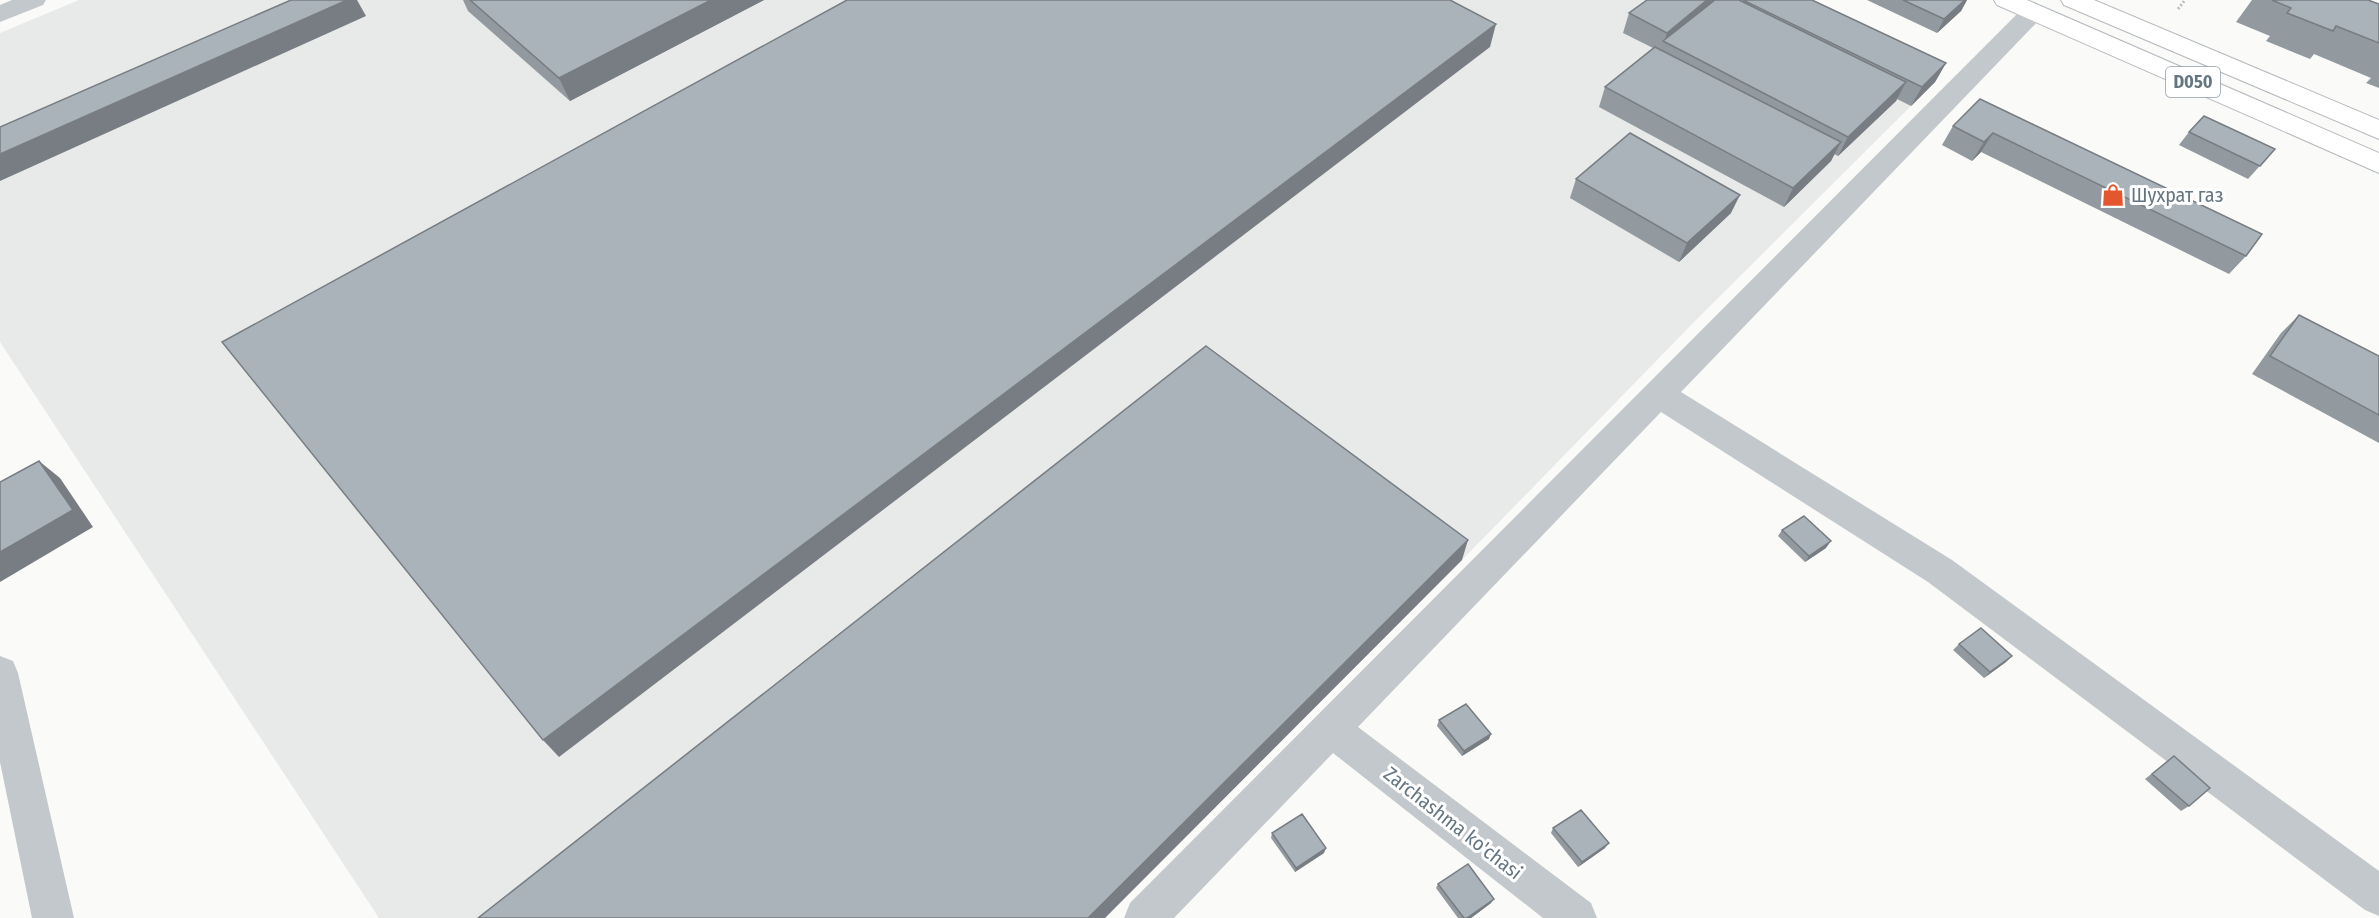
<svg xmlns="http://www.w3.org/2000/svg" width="2379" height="918" font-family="'Fira Sans Condensed',sans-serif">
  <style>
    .built { fill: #e8e9e9 }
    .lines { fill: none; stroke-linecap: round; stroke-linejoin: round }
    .primary-casing { stroke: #b5babe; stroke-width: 2 }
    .path { stroke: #bbbfc2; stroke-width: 3; stroke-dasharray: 2 2; stroke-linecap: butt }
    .street { fill: #c3c8cc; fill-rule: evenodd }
    .primary { fill: #fff; fill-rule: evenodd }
    .wall { fill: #929a9f }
    .shaded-wall { fill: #777d82 }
    .building { fill: #aab3b9; stroke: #777d82; stroke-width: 1.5 }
    .labels { text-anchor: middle; stroke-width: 6; stroke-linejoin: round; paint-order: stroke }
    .shield { fill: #fff; stroke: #939fa8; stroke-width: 1.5 }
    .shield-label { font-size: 18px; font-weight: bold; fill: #657683 }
    .poi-label { font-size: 20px; fill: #657683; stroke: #fff; text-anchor: start }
    .street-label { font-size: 20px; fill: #657683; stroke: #fff }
  </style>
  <rect width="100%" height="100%" fill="#fafaf8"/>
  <path class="built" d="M79,0H1764L1935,82L1695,321L1462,560L1105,918H379L0,342V33Z"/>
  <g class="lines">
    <g class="primary-casing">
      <path id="primary" d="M1994,0H2027L2379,153V173L1997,5Z
        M2061,0H2094L2379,120V139L2064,5Z"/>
    </g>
    <path class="path" d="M2178,9L2185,0"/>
    <path class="street" d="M12,0H46L43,5L0,22V5Z
      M2033,4L2042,7L2045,12L2042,17L1681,392L1952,560L2379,871V916L2365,910L1928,582L1661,412L1358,727L1591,903L1597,918H1543L1333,753L1174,918H1124L1130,903L2024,7Z
      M0,656L13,661L18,673L74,918H32L0,762Z"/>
    <use href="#primary" class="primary"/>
  </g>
  <path class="wall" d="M463,0H764L570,101L468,11Z
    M1647,0H1812L1946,63L1935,82L1911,106L1897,99L1896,101L1838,156L1834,154L1831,161L1784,207L1599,107L1605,87L1653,48L1623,33L1629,13Z
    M1867,0H1967L1961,11L1937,33Z
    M2252,0H2368L2379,4V88L2366,83L2371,78L2314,54L2310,59L2266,41L2270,36L2236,22Z
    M1980,99L2246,256L2229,274L1981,152L1972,161L1942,145L1953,126Z
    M2189,132L2275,149L2248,179L2179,145Z
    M1576,179L1731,213L1679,262L1570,198Z
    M2299,315L2379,356V443L2252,374L2281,333Z
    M1782,530L1826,548L1805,562L1778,536Z
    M1959,644L2006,662L1984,678L1953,650Z
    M1439,720L1489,739L1462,756L1437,726Z
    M2174,756L2189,806L2181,811L2145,779Z
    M1553,828L1605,848L1578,867L1551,833Z
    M1272,833L1324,853L1295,872L1271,838Z
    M1438,884L1491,903L1471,918H1458L1436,888Z"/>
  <path class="shaded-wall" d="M347,0H357L366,16L0,181V154Z
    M711,0H764L570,101L559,78Z
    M1707,0H1717L1664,42L1667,33Z
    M1965,0H1967L1961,11L1937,33L1944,19Z
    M1496,24L1490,47L559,757L543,740Z
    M1946,63L1935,82L1911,106L1922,87Z
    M1906,82L1896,101L1838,156L1848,137Z
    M1993,133L1981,152L1972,161L1984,142Z
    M1841,142L1831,161L1784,207L1793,188Z
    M1740,195L1731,213L1679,262L1687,243Z
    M39,461L60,478L93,527L0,582V552Z
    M1468,540L1462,560L1105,918H1088Z
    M1831,541L1826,548L1805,562L1809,556Z
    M2012,656L2006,662L1984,678L1990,672Z
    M1491,734L1489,739L1462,756L1464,751Z
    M1609,843L1605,848L1578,867L1582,862Z
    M1326,848L1324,853L1295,872L1296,868Z
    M1494,899L1491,903L1471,918H1467Z"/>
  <path class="building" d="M291,0H347L0,154V127Z
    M470,0H711L559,78Z
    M847,0H1450L1496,24L543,740L222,342Z
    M1647,0H1707L1667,33L1629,13Z
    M1715,0H1739L1906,82L1848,137L1663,41Z
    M1743,0H1812L1946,63L1922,87Z
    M1903,0H1965L1944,19Z
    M2272,0H2368L2379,4V43L2336,26L2333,31L2287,13L2291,8Z
    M1655,47L1841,142L1793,188L1605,87Z
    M1980,99L2262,234L2246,256L1993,133L1984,142L1953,126Z
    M2204,116L2275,149L2260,166L2189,132Z
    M1630,133L1740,195L1687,243L1576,179Z
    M2299,315L2379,356V415L2270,356Z
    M1206,346L1468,540L1088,918H478Z
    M39,461L73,510L0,552V482Z
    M1804,516L1831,541L1809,556L1782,530Z
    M1981,628L2012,656L1990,672L1959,644Z
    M1466,704L1491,734L1464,751L1439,720Z
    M2174,756L2210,788L2189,806L2152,774Z
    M1581,810L1609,843L1582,862L1553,828Z
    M1302,814L1326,848L1296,868L1272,833Z
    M1468,864L1494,899L1467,918H1464L1438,884Z"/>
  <defs>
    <g id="shop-bare" transform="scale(1.8)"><path d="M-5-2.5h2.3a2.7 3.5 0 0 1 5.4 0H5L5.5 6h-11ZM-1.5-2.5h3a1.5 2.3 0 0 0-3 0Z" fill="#e4572e" stroke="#fff" stroke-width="2.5" paint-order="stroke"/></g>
  </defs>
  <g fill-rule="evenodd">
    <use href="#shop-bare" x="2113" y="195"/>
  </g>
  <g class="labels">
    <rect class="shield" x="2166" y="67" width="54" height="30" rx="4.5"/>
    <g class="shield-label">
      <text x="2193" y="88">D050</text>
    </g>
    <g class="poi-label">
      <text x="2131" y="202">Шухрат газ</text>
    </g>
    <g class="street-label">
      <text transform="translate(1453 823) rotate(38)" y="7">Zarchashma ko'chasi</text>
    </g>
  </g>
</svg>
